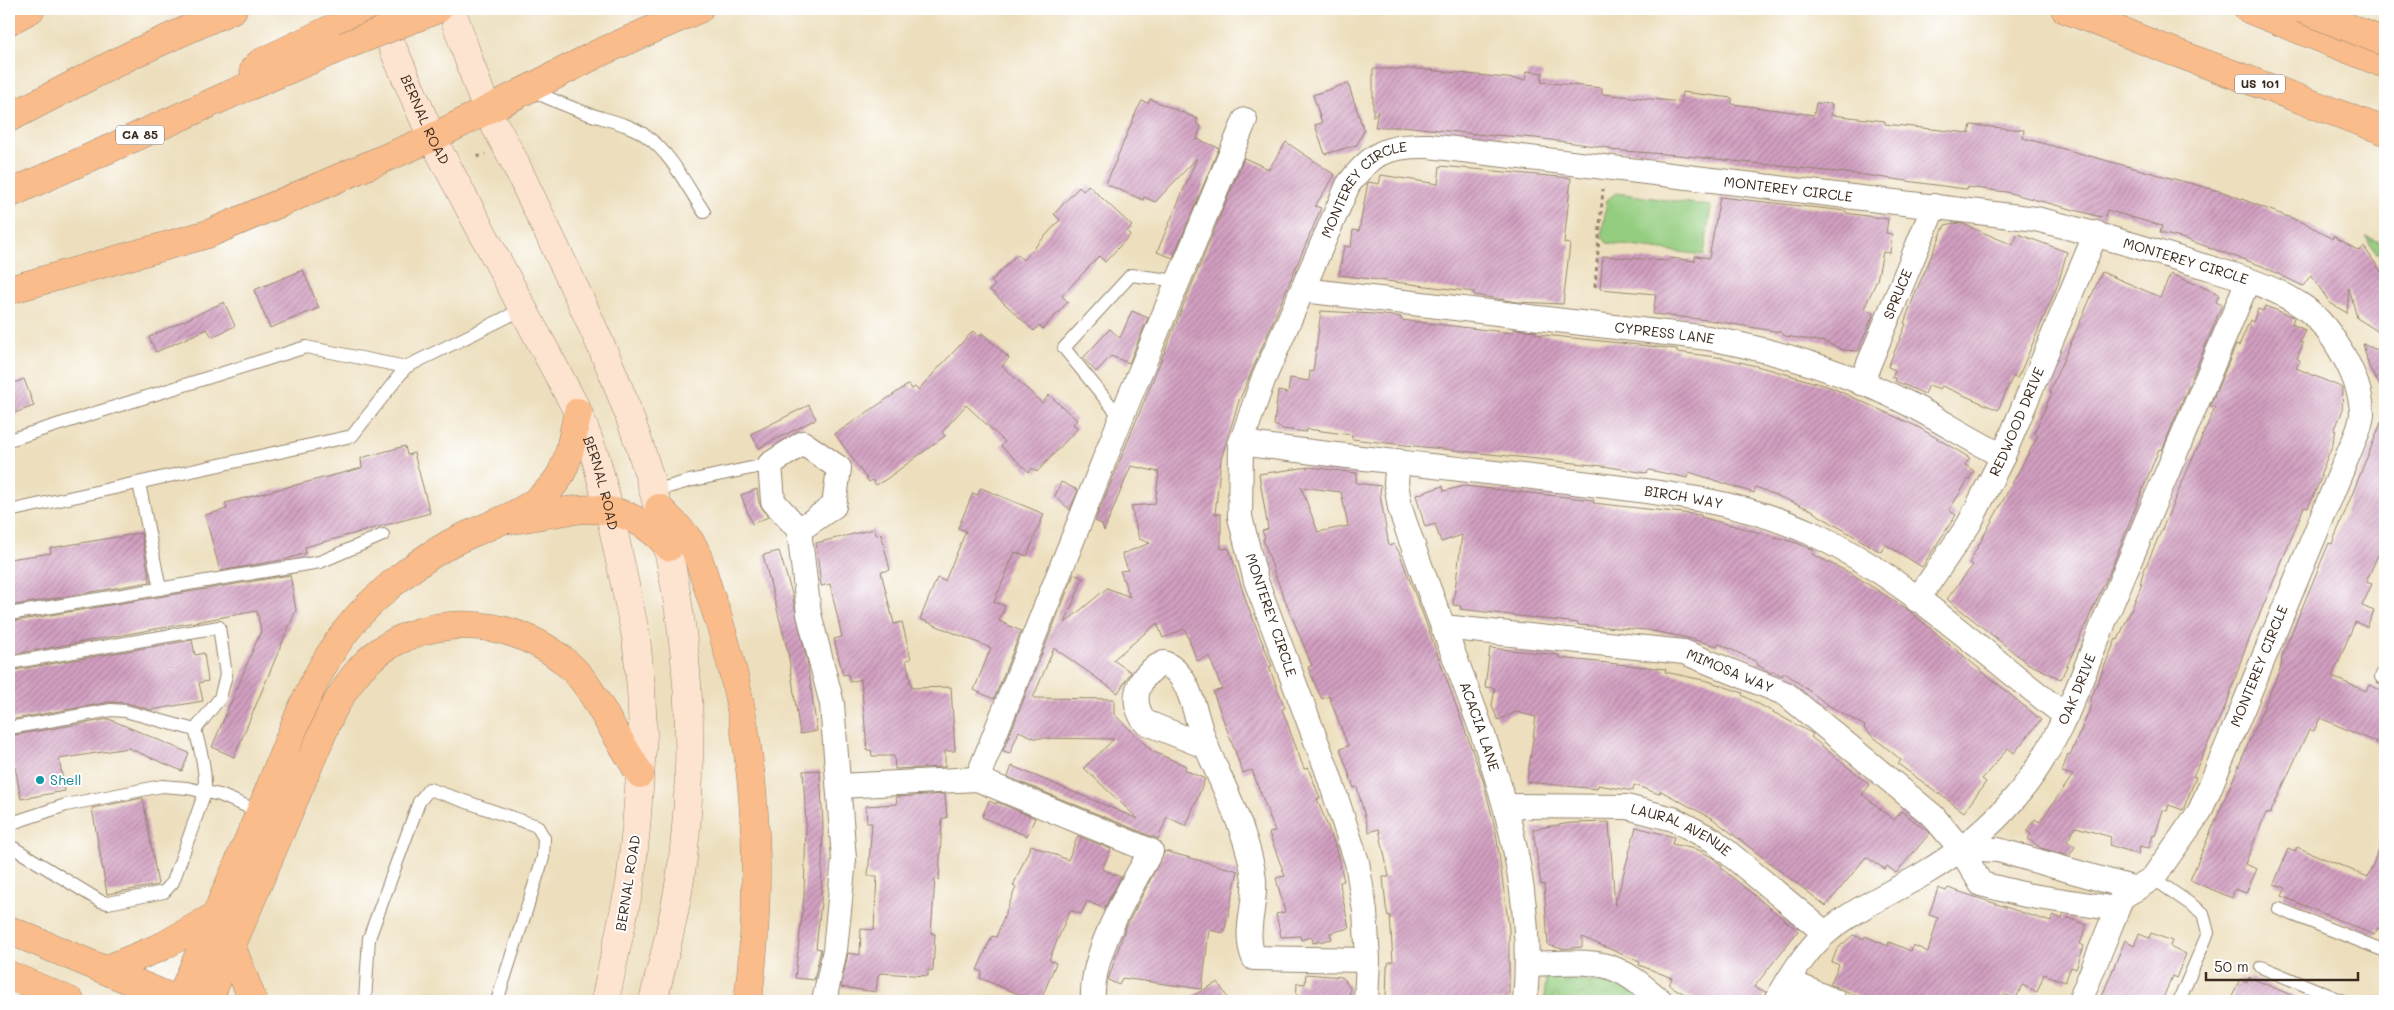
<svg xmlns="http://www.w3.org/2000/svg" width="2394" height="1010" font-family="Mali,sans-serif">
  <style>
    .grass { fill: #95cd80; stroke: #687c4f }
    .park { fill: url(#park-crowns); stroke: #687c4f }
    .building { fill: url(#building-hatch); fill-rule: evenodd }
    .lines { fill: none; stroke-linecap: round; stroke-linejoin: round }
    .service-casing { stroke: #94846e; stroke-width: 14 }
    .minor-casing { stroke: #94846e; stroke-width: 26 }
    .secondary-casing { stroke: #94846e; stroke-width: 29 }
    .primary-casing { stroke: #94846e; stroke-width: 29 }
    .motorway-casing { stroke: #94846e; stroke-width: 29 }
    .path { stroke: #94846e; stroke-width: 3; stroke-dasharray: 4 4; stroke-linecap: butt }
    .service { stroke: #fff; stroke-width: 12 }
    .minor { stroke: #fff; stroke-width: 24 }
    .secondary { stroke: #fde4d1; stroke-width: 28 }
    .primary { stroke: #fabc8b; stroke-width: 28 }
    .motorway { stroke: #fabc8b; stroke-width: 28 }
    .motorway-bridge-casing { stroke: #94846e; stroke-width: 29; stroke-linecap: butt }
    .motorway-bridge { stroke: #fabc8b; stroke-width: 28 }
    .culture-dot { fill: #0f9aa8; stroke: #fff; stroke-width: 2 }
    .labels { text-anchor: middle; stroke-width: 4; stroke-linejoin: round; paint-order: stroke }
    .shield { fill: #fff; stroke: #766a62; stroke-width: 1 }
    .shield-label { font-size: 12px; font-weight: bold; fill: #3b2a1e }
    .street-label { font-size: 14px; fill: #3b2a1e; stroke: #fff }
    .culture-label { font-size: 14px; fill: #0d838f; stroke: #fff; text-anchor: start }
  </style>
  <defs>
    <pattern id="park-crowns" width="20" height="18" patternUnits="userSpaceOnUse" patternTransform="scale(1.25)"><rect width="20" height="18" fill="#95cd80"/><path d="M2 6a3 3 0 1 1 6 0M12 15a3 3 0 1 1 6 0" fill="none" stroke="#81b06e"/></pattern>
    <pattern id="building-hatch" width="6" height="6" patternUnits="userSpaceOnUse" patternTransform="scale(1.25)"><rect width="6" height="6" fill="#d29fc1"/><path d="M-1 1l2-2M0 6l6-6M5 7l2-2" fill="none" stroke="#ac829c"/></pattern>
  </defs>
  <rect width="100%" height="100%" fill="#fff"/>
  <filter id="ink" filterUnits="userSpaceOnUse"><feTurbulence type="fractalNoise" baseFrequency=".02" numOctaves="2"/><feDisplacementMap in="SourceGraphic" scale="10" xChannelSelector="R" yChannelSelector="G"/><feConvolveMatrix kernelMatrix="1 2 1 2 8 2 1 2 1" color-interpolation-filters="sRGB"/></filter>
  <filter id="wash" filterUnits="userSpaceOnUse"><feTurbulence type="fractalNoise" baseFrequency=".0096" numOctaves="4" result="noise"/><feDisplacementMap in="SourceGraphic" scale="20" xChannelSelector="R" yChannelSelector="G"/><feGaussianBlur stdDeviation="1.12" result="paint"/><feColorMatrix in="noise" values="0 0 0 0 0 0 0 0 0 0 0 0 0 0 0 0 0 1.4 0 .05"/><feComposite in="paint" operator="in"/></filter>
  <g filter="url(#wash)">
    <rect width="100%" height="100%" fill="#eddfbd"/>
    <path class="grass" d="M1616,193L1711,206L1704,255L1607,243L1602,234L1607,200Z"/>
    <path class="park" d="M2365,236L2385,244V264Z
      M1546,977L1632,985L1651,1001H1544Z"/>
    <g id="blocks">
      <path class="building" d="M1373,69H1419L1526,80L1527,71L1543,73L1541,82L1602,88V94L1681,102L1682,92L1732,98V104L1814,115L1816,103L1832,104L1831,115L1885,121V124L1969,133L1971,125L2024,130L2023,138L2226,193L2309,225L2332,239L2333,236L2359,251L2364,247L2385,277V336L2357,318L2349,288L2347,313L2330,303L2311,275L2303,286L2262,266L2185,239L2160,233L2162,226L2107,210L2105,218L2006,192L1967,187V189L1957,188L1864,175L1678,155L1610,150V148L1536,138L1494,135V136L1402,126V127H1375L1378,111L1373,117Z
        M1348,83L1364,131L1357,145L1325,154L1315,125L1322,123L1313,95Z
        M1150,99L1198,119L1196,123L1201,126L1197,139L1219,148L1173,258L1157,252L1197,158L1155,202L1144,197L1143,200L1106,184L1137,110L1142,101L1148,103Z
        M1286,142L1335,175L1315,206L1321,208L1317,218L1239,401L1221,459L1215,514H1221V549L1229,548L1247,604L1272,666L1269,667L1285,708L1282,709L1304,769L1308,768L1320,798L1317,799L1336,848L1344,881L1340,882L1341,890L1349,928L1330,933L1332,939L1313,943L1312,937L1301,940L1300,936L1281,937L1276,914L1285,912L1276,878L1285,876L1269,833L1275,831L1252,770L1243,773L1213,692L1222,689L1209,656L1197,661L1185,629L1163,638L1157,623L1113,660L1131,672L1118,693L1054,648L1033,698L1114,699V714L1152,751L1186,766L1185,770L1205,779L1186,826L1167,817L1158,839L1008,777L1012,766L1138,819L1084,768L1114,739L1034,738L1019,731L1010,753L1003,751L1074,574L1083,578L1065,623L1107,588L1130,597L1120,571L1128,570L1122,554L1150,543L1139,539L1131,506L1155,504L1159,472L1131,466L1104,531L1102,524L1095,521L1244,158L1269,169Z
        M1440,166L1571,178L1564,243L1570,244L1563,304L1517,302L1474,295V292L1339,275L1344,246L1351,247L1353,230L1359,231L1368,182L1379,184L1381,175L1438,184Z
        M1088,185L1132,226L1127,231L1130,235L1105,262L1099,256L1062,296L1068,302L1043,329L1039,325L1034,331L990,290L995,285L991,281L1017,254L1023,260L1060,220L1054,214L1079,187L1083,191Z
        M1720,197L1846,211V213L1888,219L1886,233L1892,234L1890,253L1883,252L1877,280L1864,309L1874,313L1858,351L1843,350L1825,342L1785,336L1780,332L1708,320L1653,314L1656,294L1600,289L1603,256L1666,261L1670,258L1695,261V256L1709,258Z
        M1954,223L1963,224L2013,245L2018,234L2067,252L2058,284L2021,371L2017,378L2013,376L1998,410L1942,386L1940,389L1929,385L1925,394L1895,381L1896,379L1892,377L1895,370L1888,367L1906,324L1904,323L1916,291L1945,225Z
        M303,270L319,308L270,328L254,290Z
        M2102,272L2160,297L2171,274L2219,294L2216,302L2222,305L2162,450L2159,449L2111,569L2061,679L2027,663L1947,599L1973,565L1969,563L2038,436L2034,433L2052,393L2050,392L2054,381Z
        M224,302L235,326L212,337L207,329L156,352L149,337Z
        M2265,306L2294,317L2292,324L2305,330L2300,342L2303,343L2297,359L2300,360L2296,368L2343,388L2342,412L2334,431H2336L2333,440L2334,441L2320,475L2322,476L2308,508L2304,507L2282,561L2243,654L2228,700L2193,776L2196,777L2183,810L2169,805L2167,811L2163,810L2155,836L2153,835L2149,848L2140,846L2138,854L2109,845L2111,837L2076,827L2067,841L2075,847L2069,856L2041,848L2028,839L2031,834L2026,831L2035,819L2040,822L2073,775L2062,772L2068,754L2070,755L2088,714L2092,702L2090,701L2107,660L2116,639L2118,640L2142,584H2140L2143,573L2215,407L2210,406L2236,345L2239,346L2250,320L2253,322L2258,309L2263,311Z
        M1132,311L1148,318L1129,363L1111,356L1096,372L1083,358L1110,329L1120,338Z
        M1321,311L1374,314L1401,317V320L1513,333V329L1536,331L1535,334L1677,349V352L1724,358L1772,370L1830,387L1918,427L1970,458L1965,465L1974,471L1949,510L1956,515L1922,567L1885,544L1881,552L1813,512L1814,511L1756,487L1754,493L1689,472L1688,478L1649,470L1646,473L1603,466L1386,443L1352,439V435L1307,429L1306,432L1283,429L1274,425L1278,391L1288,393L1290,378L1309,381L1310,371L1313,372Z
        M973,331L979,337L982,333L1009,358L1002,366L1042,403L1049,395L1077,420L1073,424L1078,428L1037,472L1032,468L1029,472L1001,446L1005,442L966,405L942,432L945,436L885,480L876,485L872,480L869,482L835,434L909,384L912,389L915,387L918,390Z
        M2363,344L2385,353V393L2369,367Z
        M24,379L34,406L9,415V385Z
        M809,405L816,419L759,448L751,434Z
        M2385,413V547L2382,546L2366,582L2372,584L2362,606L2374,611L2367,627L2355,622L2332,677L2366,691L2369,685L2385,692V746L2320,718L2314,731L2309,729L2270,814L2266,813L2245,864L2257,869L2246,893L2235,889L2232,898L2190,880L2281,667L2282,656L2326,550L2329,543L2332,544Z
        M405,446L407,455L414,453L430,513L305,547L306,553L287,559L220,571L205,515L227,509L225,503L362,468L361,458Z
        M1309,467L1357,473L1356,483L1381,486L1380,494L1389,546L1394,544L1399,552L1425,620L1483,780L1496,832L1509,929V1001H1409L1386,999L1387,967L1389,962H1393L1390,915L1388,916L1386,907L1383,877H1389L1379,829L1369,832L1357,787L1354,788L1340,749L1348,746L1329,696L1322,699L1318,691L1308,667L1312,666L1277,580L1263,539L1265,538L1262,531L1268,529L1259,474ZM1301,487L1341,492L1348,526L1318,532Z
        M1061,482L1078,490L1070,510L1055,496Z
        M1443,486L1444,491L1464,486L1594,500L1593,503L1701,515V517L1797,543L1814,550L1812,554L1852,574L1907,609L2041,720L2014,753L2008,748L1982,779L1986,782L1964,812L1898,764L1901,760L1864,729L1865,726L1828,705L1784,672L1782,676L1773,671L1771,673L1756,664L1757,662L1718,643L1717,646L1684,637L1647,630L1578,625V623L1460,609L1461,606L1453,605L1462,535L1441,542L1435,524L1425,527L1416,495Z
        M981,488L1044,514L1027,556L1015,552L994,602L1005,606L999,621L1021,631L994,699L974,690L991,648L920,619L937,578L945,581L966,531L958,528L973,493L978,495Z
        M757,489L759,503L768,517L752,524L741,495Z
        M874,529L876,535L881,534L890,570L881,572L894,624L902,622L911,659L906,660L912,688L951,687L955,751H945V767L895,769L894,756H872L871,750H867L861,679L850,682L848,674L843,675L834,639L842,637L830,584L821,586L816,543Z
        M141,533L150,582L9,606V559L51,553L50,548Z
        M779,551L792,594L807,660L817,731L800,734L788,652L763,555Z
        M290,575L296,610L234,757L212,747L261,631L257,611L9,655V622Z
        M192,640L195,655L204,653L208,681L199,683L203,701L151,710L127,703L110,702L9,720V671Z
        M1490,648L1559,655V658L1666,669L1665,672L1708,681L1743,693L1742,695L1813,734L1811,737L1870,785L1862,794L1894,820L1901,811L1930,833L1896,873L1887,866L1885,869L1866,857L1826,906L1713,819L1661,791L1659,794L1634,785L1633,791L1598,785L1597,789L1527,782L1536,717L1516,712L1498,720L1492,706L1495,688L1485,687Z
        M109,719L189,753L182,771L128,748L59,759L65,791L21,799L15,767L9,768V736Z
        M820,770L823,826L821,903L816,948L821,949L814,980L795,978L804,896L806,825L803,771Z
        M945,794L947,818H942L939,880L935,879L931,933L935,934L933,971L928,970V976L881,973L878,975L876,992L841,987L848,953L860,955L861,929L874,930L877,876H868L872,823H867L866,806L897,804L896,797Z
        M143,798L158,885L107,894L92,808Z
        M989,801L996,804L997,802L1035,818L1027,836L982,817Z
        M1609,822L1615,906L1636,827L1674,837L1672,844L1699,850L1713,858L1722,866L1721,868L1798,931L1754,987L1766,992L1762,1001H1697L1669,985L1672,978L1639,965L1640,962L1582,937V947L1562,949L1548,945L1544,884L1541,885L1533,829L1571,823Z
        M1078,836L1111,849L1102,869L1121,877L1104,909L1087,901L1081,914L1070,910L1049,960L1056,963L1042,997L1038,995L1035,1001L980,978L982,972L977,970L992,936L996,937L1016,887L1013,886L1031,845L1068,860Z
        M2384,836L2385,930L2378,928L2374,935L2282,896L2286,888L2274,884L2288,849L2295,852L2297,847L2368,877Z
        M1165,851L1238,871L1224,933L1209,930L1202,989L1122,978L1119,985L1108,980L1125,929Z
        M1938,888L1946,891L1948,888L2051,922L2053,915L2062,919L2063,916L2087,925L2080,944L2084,946L2076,969L2071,967L2065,982L2044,974L2037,992L2022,985L2016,999L2004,994L2001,1001H1868L1830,984L1839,965L1832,962L1837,949L1853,935L1864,939L1865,936L1888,946L1889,942L1911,951L1913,945L1928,952L1938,918L1929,915Z
        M2151,933L2172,941L2170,946L2186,954L2176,978L2172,976L2162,1001H2100L2125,940L2134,945L2139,934L2149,938Z
        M1306,974L1342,977L1350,988L1349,1001H1296L1297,983L1305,984Z
        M2249,977L2305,1001H2230L2240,979L2247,982Z
        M1218,982L1229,1001H1183Z"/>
    </g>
  </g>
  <g filter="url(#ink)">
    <use href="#blocks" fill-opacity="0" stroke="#94846e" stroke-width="1"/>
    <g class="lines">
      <g class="service-casing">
        <path id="service" d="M528,89C548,98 568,107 589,114C607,120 630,124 646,136C672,154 687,187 704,212
          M1121,418L1064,348L1131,275L1178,281
          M9,440L306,347L406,367L525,308
          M139,483L160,589
          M654,491L689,481L770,464
          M9,511L352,436L406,367
          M9,614L320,562L383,535
          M9,663L219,627L226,675L220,698L195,730
          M2385,668L2381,677L2385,679
          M9,728L111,710L125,711L195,730C201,751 206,770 205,792L173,882L164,892L108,903L100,901L9,845
          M9,824L66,805L162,786L187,788L220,795L260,812
          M2153,878L2203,913L2208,933L2179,1001
          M2279,909L2385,951
          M2261,967L2343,1001
          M365,1001L369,938L419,802L429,789L537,826L544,838L543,858L497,1001"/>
      </g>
      <g class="minor-casing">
        <g id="minor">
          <path id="s1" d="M1303,290L1708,338C1778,351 1843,371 1907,403C1939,419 1970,440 2003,456"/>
          <path id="s2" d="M1861,383L1934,206"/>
          <path d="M803,443L839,468L834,506L799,530L773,501L770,464Z"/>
          <path id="s3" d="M1241,443C1346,457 1452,468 1558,480C1644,491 1732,497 1811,533C1903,575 1986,656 2066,716"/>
          <path id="s4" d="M1398,461L1396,483L1400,508C1452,669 1541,827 1525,1001"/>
          <path d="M799,530L809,614L832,704L844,859L835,950L824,1001"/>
          <path id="s5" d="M1917,600L1969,524L2003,456L2096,233"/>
          <path id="s6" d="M1443,627L1684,652L1786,694L1933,816L1960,848L1981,884L2026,895L2117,909"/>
          <path d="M1207,747L1145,722C1128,699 1138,674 1164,663C1176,668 1183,678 1188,690C1196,709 1199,729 1207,748C1223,786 1250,838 1254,880C1256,907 1243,932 1254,958L1368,960"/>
          <path d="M977,779L1121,418L1245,120"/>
          <path d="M839,786L977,779L1151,851C1128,892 1090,954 1093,1001"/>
          <path id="s7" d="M1506,806L1627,807L1673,819L1713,840L1825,933"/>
          <path d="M1960,848L1998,850L2136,889"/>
          <path d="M1528,964C1556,964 1592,958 1617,970C1634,977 1647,990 1661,1001"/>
          <path d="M1788,981L1834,1001"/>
          <path id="s8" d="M1366,1001L1368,960L1365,911L1357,862L1327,770L1256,581L1240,517L1241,443L1263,380L1348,185C1372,152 1388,145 1429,146L2036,219C2089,232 2141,247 2193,263C2229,274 2267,283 2299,304C2329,322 2361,377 2362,413C2362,419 2360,425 2358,431L2200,811L2153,878L2122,897L2080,1001"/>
          <path id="s9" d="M1776,1001C1790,978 1805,951 1826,933C1855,908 1892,893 1925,873C1957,854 1990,827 2014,799C2063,743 2084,668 2113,600C2158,493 2204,387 2248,280"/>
        </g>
      </g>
      <g class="secondary-casing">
        <g id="secondary">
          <path id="s10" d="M376,9L432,138L578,412L596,459L609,509L636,637L641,688L643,735L636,829L630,884L605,1001"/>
          <path d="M451,9C463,41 473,75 486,107C494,126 506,144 515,163C549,236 586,307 616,381C678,535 702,693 683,858C677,907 665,954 653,1001"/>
        </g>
      </g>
      <g class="primary-casing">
        <path id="primary" d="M659,508C670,520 687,534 694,548C701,563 705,579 710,594C756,723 765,866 748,1001
          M513,520C575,510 622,493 669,547
          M9,930L179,1001
          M231,945L253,1001
          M105,970L163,946L215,916
          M9,975L70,1001
          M179,1001C206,937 234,874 261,810C291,738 314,656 372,602C396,579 422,559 451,543C487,524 536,514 559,477C570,459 573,433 578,412
          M208,1001L332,711C341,696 349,681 361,668C417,608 518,614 573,669C588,684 597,702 607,719C618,738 629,756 640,774"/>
      </g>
      <g class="motorway-casing">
        <path id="motorway" d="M2065,9L2158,46L2385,131
          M2248,9L2385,64
          M9,21L31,9
          M254,69L260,63L373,9
          M9,118L131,55L233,9
          M9,194L233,93L344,46
          M9,290L208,234L432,138L599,53L699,9"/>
      </g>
      <path class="path" d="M477,157L485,154
        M1595,287L1603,189"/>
      <use href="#service" class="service"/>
      <use href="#minor" class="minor"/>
      <use href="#secondary" class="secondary"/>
      <use href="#primary" class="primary"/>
      <use href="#motorway" class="motorway"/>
      <g class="motorway-bridge-casing">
        <path id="motorway-bridge" d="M2302,9L2385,42
          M344,46L438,9"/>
      </g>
      <use href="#motorway-bridge" class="motorway-bridge"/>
    </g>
  </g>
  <circle class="culture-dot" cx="40" cy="780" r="5"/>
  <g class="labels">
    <g class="shield">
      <rect x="2235" y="74.5" width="50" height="19" rx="4"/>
      <rect x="116" y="125.5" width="48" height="19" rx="4"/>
    </g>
    <g class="shield-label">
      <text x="2260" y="88">US 101</text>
      <text x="140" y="139">CA 85</text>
    </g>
    <g class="street-label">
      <text dy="5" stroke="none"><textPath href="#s10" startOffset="121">BERNAL ROAD</textPath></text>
      <text dy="5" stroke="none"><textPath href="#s8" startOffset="1315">MONTEREY CIRCLE</textPath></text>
      <text dy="5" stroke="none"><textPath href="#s8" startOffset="866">MONTEREY CIRCLE</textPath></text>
      <text dy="5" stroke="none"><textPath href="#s8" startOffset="1720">MONTEREY CIRCLE</textPath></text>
      <text dy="5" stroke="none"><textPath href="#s2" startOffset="96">SPRUCE</textPath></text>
      <text dy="5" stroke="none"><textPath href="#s1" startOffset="364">CYPRESS LANE</textPath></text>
      <text dy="5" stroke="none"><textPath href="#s5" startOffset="205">REDWOOD DRIVE</textPath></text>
      <text dy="5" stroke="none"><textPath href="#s10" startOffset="526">BERNAL ROAD</textPath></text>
      <text dy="5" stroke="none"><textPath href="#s3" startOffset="446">BIRCH WAY</textPath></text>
      <text transform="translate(1271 615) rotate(71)" y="5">MONTEREY CIRCLE</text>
      <text transform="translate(2259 666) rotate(-68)" y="5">MONTEREY CIRCLE</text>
      <text dy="5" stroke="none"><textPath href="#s6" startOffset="292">MIMOSA WAY</textPath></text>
      <text dy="5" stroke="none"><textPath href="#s9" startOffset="444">OAK DRIVE</textPath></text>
      <text dy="5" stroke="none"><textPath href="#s4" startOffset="280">ACACIA LANE</textPath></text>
      <text dy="5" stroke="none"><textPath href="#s7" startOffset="180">LAURAL AVENUE</textPath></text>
      <text transform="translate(628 883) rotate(-81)" y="5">BERNAL ROAD</text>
    </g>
    <g class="culture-label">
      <text x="50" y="785">Shell</text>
    </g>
  </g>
  <rect width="2394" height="1010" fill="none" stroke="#fff" stroke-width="30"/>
  <path d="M2206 972v8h152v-8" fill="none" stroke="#3b2a1e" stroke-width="2.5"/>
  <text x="2214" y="972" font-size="15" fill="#3b2a1e" stroke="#ffffff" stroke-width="4" paint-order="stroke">50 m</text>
</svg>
